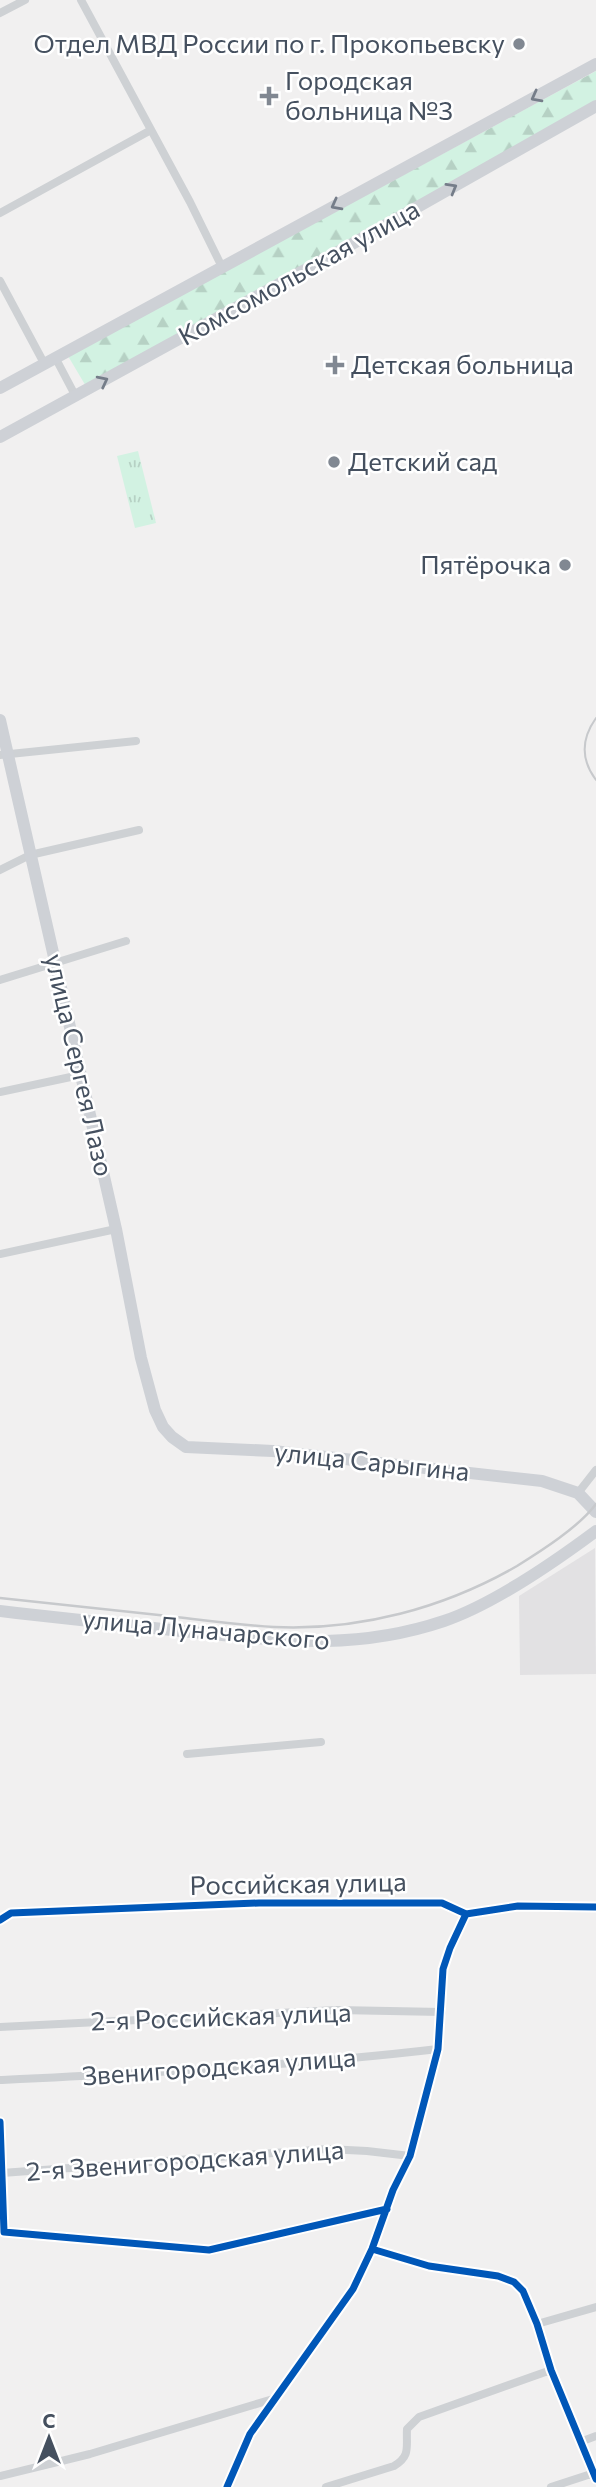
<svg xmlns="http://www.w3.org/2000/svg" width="596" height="2487" font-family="Commissioner,sans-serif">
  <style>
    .education { fill: #e2e1e3 }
    .forest { fill: url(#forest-firs) }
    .park { fill: url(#park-tufts) }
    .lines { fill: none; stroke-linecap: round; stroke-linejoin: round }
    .street { stroke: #ced1d4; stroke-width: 8 }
    .secondary { stroke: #ced1d6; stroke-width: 12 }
    .tram { stroke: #c7c9cc; stroke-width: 2 }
    .rail { stroke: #c7c9cc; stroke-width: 2.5 }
    .cycleway-casing { stroke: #fff; stroke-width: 11 }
    .cycleway { stroke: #0057b8; stroke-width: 7 }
    .oneway { stroke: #757d89 }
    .poi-dot { fill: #818892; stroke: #fff; stroke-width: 2.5 }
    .labels { text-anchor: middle; stroke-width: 5; stroke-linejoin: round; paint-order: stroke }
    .poi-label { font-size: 26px; fill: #45505f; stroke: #fff; text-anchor: start }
    .street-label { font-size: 26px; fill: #45505f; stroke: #fff }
  </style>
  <defs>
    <pattern id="forest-firs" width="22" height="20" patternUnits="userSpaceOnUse" patternTransform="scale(1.75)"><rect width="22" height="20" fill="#d2f2e2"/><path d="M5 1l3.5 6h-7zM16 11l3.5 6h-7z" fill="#b6d1c4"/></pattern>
    <pattern id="park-tufts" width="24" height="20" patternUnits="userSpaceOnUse" patternTransform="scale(1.75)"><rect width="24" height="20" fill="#d2f2e2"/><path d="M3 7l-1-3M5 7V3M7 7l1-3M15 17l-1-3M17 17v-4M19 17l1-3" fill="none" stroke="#b6d1c4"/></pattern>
  </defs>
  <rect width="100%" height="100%" fill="#f1f0f0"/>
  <path class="education" d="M595,1548L596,1674L520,1675L519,1596Z"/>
  <path class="forest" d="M596,71V100L87,388L68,356Z"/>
  <path class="park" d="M138,451L156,523L135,528L117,456Z"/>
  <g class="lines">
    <path class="street" d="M81,0L190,202L222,267
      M0,13L25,0
      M0,213L151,130
      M0,281L45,365
      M56,359L75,395
      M0,755L136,741
      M0,870L30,855L139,830
      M0,980L126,941
      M0,1092L80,1075
      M0,1254L116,1229
      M578,1493L596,1470
      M187,1754L321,1742
      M0,1920L11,1913L259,1903H442L466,1914L518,1906L596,1907
      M0,2027L337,2010L442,2012
      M0,2080C146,2073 293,2066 438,2049
      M0,2122L4,2232L209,2250L387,2209
      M2,2173L327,2149L367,2151L410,2156
      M372,2249L429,2266L498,2276L514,2282L523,2291L537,2324L551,2370L596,2479
      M537,2324L596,2307
      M580,2442L596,2436
      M0,2476L90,2454L273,2399
      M227,2487L250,2434L353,2289L372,2249L393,2190L410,2156L438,2049L443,1969L450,1948L466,1914
      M326,2487L394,2466C411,2456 406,2447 407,2429L419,2417L551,2370
      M551,2487L594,2473"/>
    <path class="secondary" d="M0,388L596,64
      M0,437L345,248L596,106
      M0,720L116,1229L141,1358L155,1410L163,1427L172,1437L186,1447L273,1451L542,1481L578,1493L596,1512
      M0,1611C60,1618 120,1624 181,1631C275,1640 352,1652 444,1621C494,1604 553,1563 596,1531"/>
    <path class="tram" d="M596,718C581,739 581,760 596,780"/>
    <path class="rail" d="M0,1598C56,1604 112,1610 168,1616C203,1620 239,1625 274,1627C359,1631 444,1608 517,1566C541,1551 579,1527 596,1504"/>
    <g class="cycleway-casing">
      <path id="cycleway" d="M0,1920L11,1913L259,1903H442L466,1914L518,1906L596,1907
        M0,2122L4,2232L209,2250L387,2209
        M372,2249L429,2266L498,2276L514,2282L523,2291L537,2324L551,2370L596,2479
        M227,2487L250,2434L353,2289L372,2249L393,2190L410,2156L438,2049L443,1969L450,1948L466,1914"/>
    </g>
    <use href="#cycleway" class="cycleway"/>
  </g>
  <defs><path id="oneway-chevron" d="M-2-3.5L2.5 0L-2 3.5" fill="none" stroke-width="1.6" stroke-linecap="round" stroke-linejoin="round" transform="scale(1.75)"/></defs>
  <g class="oneway">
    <use href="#oneway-chevron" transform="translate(536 97) rotate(152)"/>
    <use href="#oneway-chevron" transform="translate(452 188) rotate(-30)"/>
    <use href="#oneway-chevron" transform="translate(336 205) rotate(152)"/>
    <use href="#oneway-chevron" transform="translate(103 381) rotate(-27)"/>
  </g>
  <g class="poi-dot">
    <circle cx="519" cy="44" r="7"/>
    <path d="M265.5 85.5h7v7h7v7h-7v7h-7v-7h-7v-7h7z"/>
    <path d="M331.5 354.5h7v7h7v7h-7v7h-7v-7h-7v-7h7z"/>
    <circle cx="334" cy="462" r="7"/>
    <circle cx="565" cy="565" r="7"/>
  </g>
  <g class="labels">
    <g class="poi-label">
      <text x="505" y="53" text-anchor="end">Отдел МВД России по г. Прокопьевску</text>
      <text x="285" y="90">Городская<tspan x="285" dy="30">больница №3</tspan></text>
      <text x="351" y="374">Детская больница</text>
      <text x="348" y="471">Детский сад</text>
      <text x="551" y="574" text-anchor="end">Пятёрочка</text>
    </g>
    <g class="street-label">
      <text transform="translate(299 273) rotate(-29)" y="9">Комсомольская улица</text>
      <text transform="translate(79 1065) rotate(77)" y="9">улица Сергея Лазо</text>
      <text transform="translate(372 1462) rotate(6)" y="9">улица Сарыгина</text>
      <text transform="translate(206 1630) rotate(5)" y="9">улица Луначарского</text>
      <text transform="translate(298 1884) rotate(-1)" y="9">Российская улица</text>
      <text transform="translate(221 2017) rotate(-2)" y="9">2-я Российская улица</text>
      <text transform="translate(219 2067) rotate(-4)" y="9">Звенигородская улица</text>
      <text transform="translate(185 2161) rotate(-4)" y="9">2-я Звенигородская улица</text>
    </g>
  </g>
  <g transform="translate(49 2438)" stroke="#ffffff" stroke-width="5" paint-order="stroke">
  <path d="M0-5L12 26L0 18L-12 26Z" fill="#45505f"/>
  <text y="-10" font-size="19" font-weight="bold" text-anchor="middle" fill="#45505f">С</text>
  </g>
</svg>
